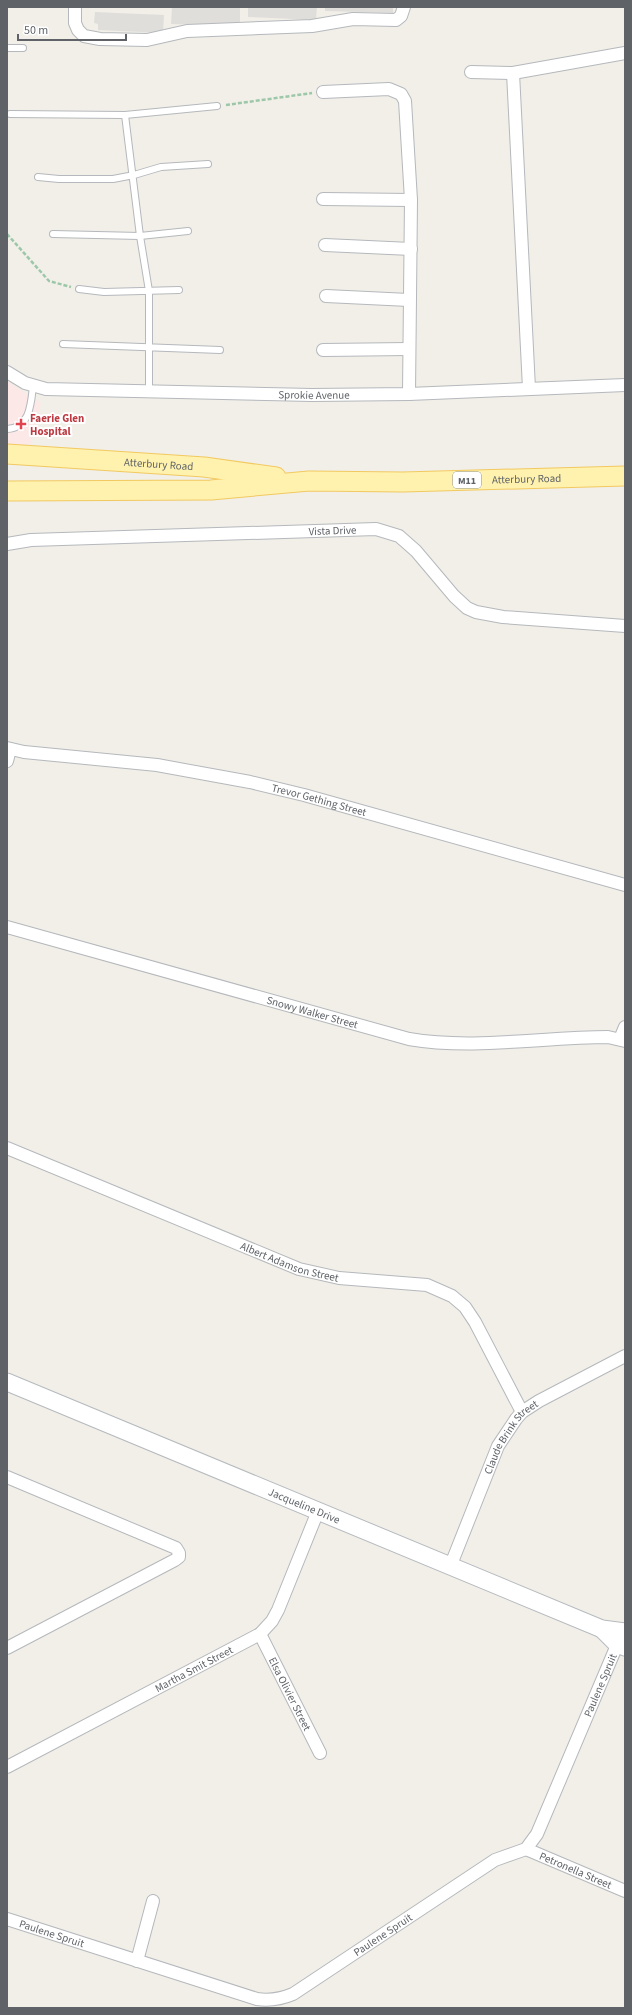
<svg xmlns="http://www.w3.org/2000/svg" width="632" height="2015" font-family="'Source Sans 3',sans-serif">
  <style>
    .industrial { fill: #e0deda }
    .medical { fill: #fce8e6 }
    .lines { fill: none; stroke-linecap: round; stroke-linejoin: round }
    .lane-casing { stroke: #b5b8bc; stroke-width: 8 }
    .street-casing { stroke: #b5b8bc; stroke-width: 14 }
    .secondary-casing { stroke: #b6babf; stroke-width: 19 }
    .primary-casing { stroke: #f2c960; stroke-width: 21 }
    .path { stroke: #9cc7a9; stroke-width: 2.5; stroke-dasharray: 4 2; stroke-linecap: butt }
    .lane { stroke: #fff; stroke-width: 6 }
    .street { stroke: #fff; stroke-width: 12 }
    .secondary { stroke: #fff; stroke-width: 17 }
    .primary { stroke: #fff2af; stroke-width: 19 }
    .health-dot { fill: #e0444e; stroke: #fff; stroke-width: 1.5 }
    .labels { text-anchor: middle; stroke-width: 4; stroke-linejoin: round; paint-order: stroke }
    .shield { fill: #fff; stroke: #8f9295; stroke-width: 1 }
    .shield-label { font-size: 10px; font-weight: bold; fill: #5f6368 }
    .street-label { font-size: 11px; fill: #5f6368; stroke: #fff }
    .health-label { font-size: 11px; font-weight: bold; fill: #be3a42; stroke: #fff; text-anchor: start }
  </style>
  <rect width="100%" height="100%" fill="#f1efe8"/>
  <path class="industrial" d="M172,7L240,8V26L171,24Z
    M248,7H317L316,20L248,17Z
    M325,7H393V13L325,11Z
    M95,12L164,15L163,33L98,30V24L94,23Z"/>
  <path class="medical" d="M7,381L41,403L30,445L7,444Z"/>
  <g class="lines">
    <g class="lane-casing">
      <path id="lane" d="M7,48H23
        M10,114L125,115L217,106
        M125,115L140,236L149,291V392
        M38,177L59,179H113L134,175L161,167L208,164
        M53,234L140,236L188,231
        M79,289L104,292L179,290
        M63,344L220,350
        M7,429C30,428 31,404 33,386"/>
    </g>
    <g class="street-casing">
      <g id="street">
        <path d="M75,7V23L78,30L84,36L100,39L147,40L187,31L312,26L353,19L396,20L401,16L404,7"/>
        <path d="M471,72L513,73L625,53"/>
        <path d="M513,73L529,388"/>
        <path d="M323,92L389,89L401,94L405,101L411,200L409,394"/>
        <path d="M323,199L411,200"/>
        <path d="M325,245L411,249"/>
        <path d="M326,296L409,300"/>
        <path d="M323,350L409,349"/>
        <path id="s1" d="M7,372L25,383L46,389L312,395L409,394L625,385"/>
        <path id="s2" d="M7,544L31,540L376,529L399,536L416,551L454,596L467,608L476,612L503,617L625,626"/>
        <path id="s3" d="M7,748L24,752L157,765L250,782L304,795L625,885"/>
        <path d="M7,761L10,749"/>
        <path id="s4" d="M7,927L409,1039C474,1050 543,1037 608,1037L625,1041"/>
        <path d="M620,1039L625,1027"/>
        <path id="s5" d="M7,1148L299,1269L339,1278L427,1285L452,1296L465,1307L475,1322L522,1412"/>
        <path d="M7,1477L176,1548L179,1553V1557L175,1560L7,1648"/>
        <path id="s6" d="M450,1567L498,1446L516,1419L522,1412L539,1401L625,1356"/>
        <path id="s7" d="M260,1634L320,1753"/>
        <path id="s8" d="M7,1767L260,1634L272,1621L278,1610L318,1511"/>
        <path id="s9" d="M526,1849L625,1891"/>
        <path id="s10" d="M7,1919L257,1999C270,2001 281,1999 293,1994L495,1860L526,1849L537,1834L620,1638"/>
        <path d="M137,1961L153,1901"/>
      </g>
    </g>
    <g class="secondary-casing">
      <g id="secondary">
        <path id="s11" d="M7,1382L602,1629L625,1632"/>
        <path d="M602,1629L617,1644L625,1647"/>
      </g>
    </g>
    <g class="primary-casing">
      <g id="primary">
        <path id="s12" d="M7,454L204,467L276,477"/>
        <path id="s13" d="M7,491L211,490L309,481L403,482L625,476"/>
      </g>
    </g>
    <path class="path" d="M226,105L312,93
      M7,234L49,281L71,287"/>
    <use href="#lane" class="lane"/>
    <use href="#street" class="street"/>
    <use href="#secondary" class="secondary"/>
    <use href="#primary" class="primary"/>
  </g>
  <path class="health-dot" d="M19 418h4v4h4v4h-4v4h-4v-4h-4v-4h4z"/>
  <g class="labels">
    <rect class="shield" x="453" y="472" width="28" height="16" rx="3"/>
    <g class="shield-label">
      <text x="467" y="484">M11</text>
    </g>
    <g class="street-label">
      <text dy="4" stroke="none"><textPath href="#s1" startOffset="311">Sprokie Avenue</textPath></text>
      <text dy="4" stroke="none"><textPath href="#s12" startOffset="152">Atterbury Road</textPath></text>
      <text dy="4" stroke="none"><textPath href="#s13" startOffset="520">Atterbury Road</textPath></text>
      <text dy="4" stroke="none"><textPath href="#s2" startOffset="326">Vista Drive</textPath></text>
      <text dy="4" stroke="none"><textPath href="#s3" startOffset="317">Trevor Gething Street</textPath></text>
      <text dy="4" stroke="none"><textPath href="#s4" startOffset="317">Snowy Walker Street</textPath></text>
      <text dy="4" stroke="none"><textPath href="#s5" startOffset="305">Albert Adamson Street</textPath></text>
      <text dy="4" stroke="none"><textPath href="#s6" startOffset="145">Claude Brink Street</textPath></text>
      <text dy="4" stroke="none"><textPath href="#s11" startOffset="322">Jacqueline Drive</textPath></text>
      <text dy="4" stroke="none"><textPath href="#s8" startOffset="211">Martha Smit Street</textPath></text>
      <text dy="4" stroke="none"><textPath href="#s10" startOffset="755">Paulene Spruit</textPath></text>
      <text dy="4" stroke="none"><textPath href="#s7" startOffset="67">Elsa Olivier Street</textPath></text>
      <text dy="4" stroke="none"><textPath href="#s9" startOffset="54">Petronella Street</textPath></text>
      <text dy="4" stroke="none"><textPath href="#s10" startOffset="47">Paulene Spruit</textPath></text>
      <text dy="4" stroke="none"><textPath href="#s10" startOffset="407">Paulene Spruit</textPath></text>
    </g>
    <g class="health-label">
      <text x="30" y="422">Faerie Glen<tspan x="30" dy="13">Hospital</tspan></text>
    </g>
  </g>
  <rect width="632" height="2015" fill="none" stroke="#5f6368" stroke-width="16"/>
  <path d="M18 34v6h108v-6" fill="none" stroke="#5f6368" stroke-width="2"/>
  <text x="24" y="34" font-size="12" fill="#5f6368" stroke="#ffffff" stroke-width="3" paint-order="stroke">50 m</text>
</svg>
